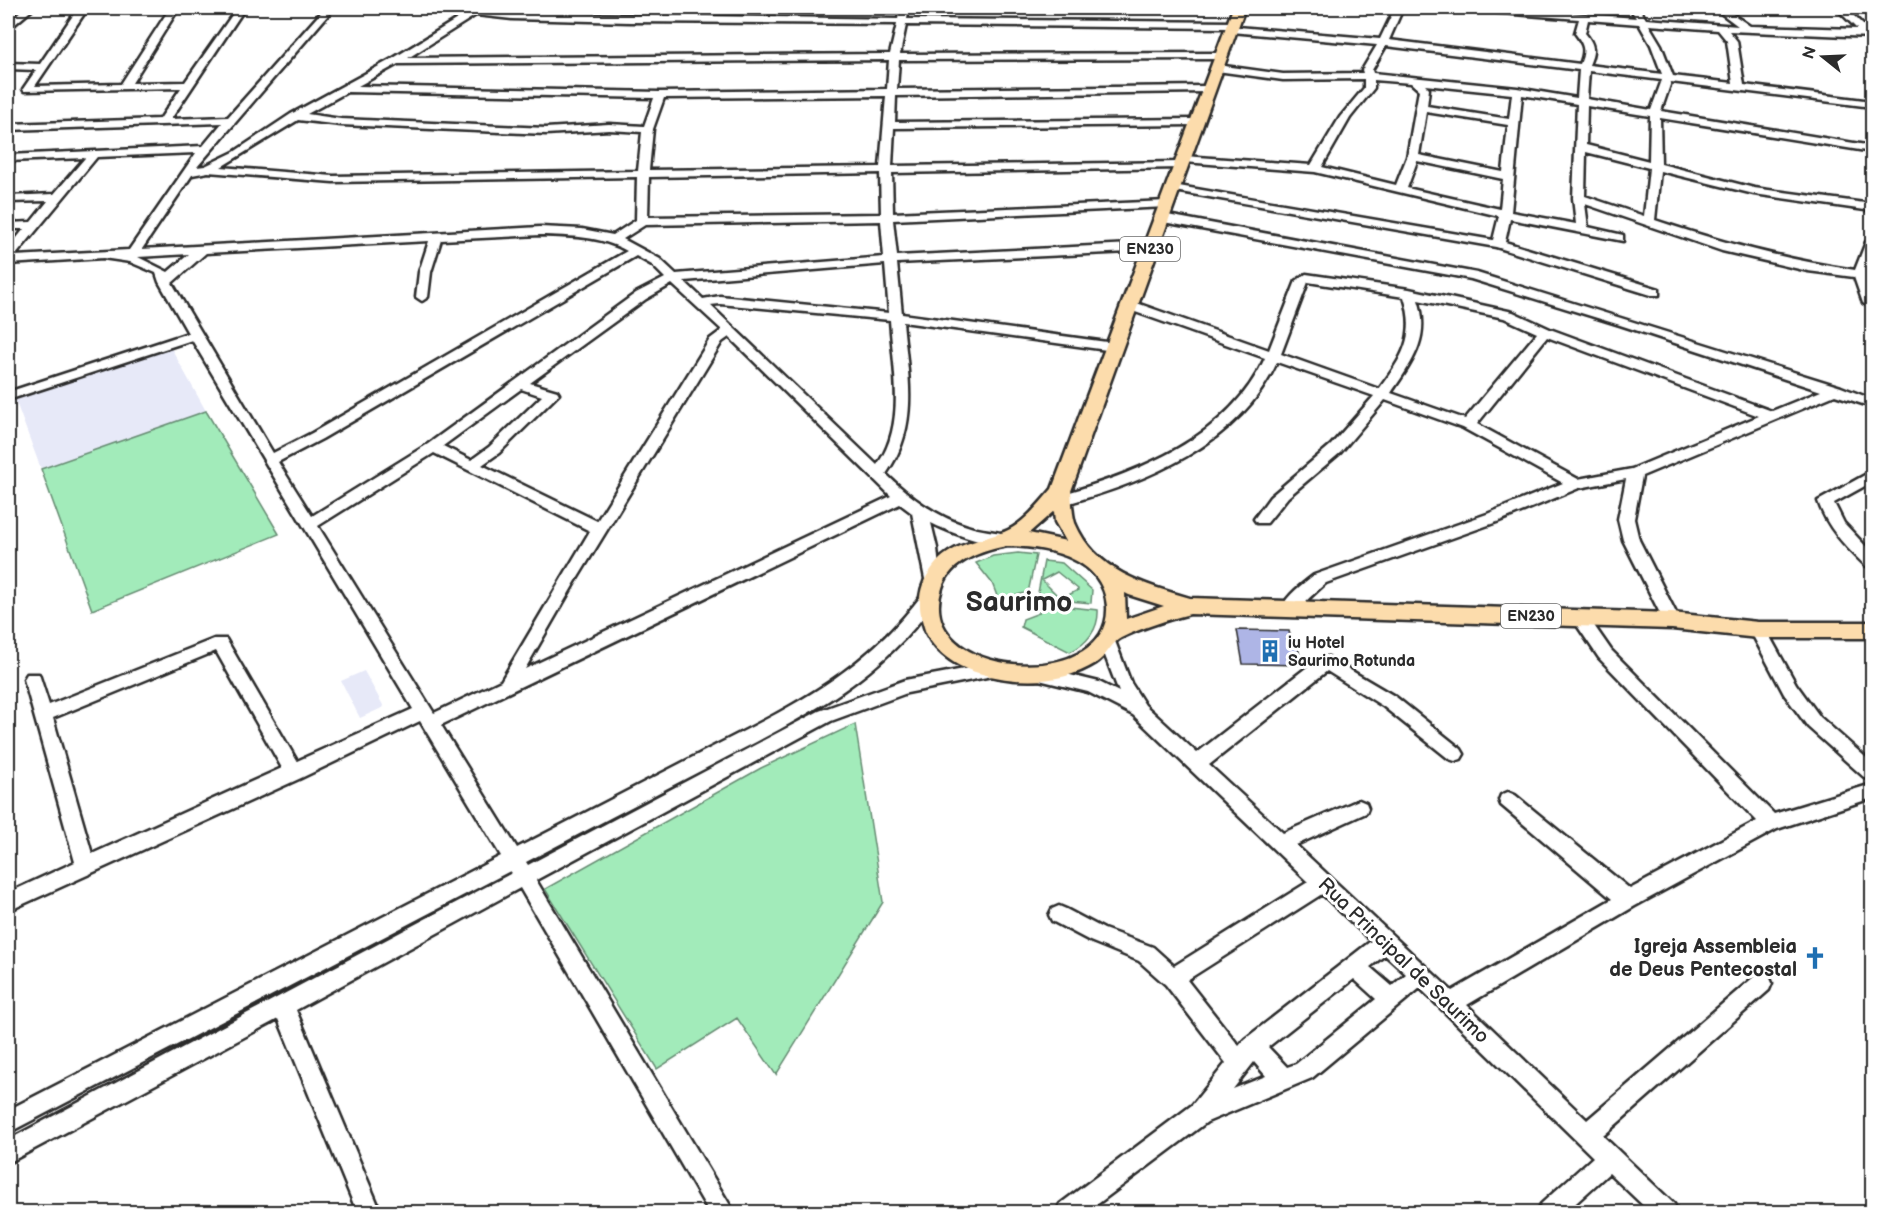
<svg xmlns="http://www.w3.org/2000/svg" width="1880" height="1220" font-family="'Balsamiq Sans',sans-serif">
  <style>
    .built { fill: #e7e9f8 }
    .green { fill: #a2ebba; stroke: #668b72; stroke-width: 1.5; fill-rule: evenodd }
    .building { fill: #aeb5e6; stroke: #2b2b2b; stroke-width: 1.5 }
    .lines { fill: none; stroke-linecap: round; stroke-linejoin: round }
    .minor-casing { stroke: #2b2b2b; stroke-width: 5 }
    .major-casing { stroke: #2b2b2b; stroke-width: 5 }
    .minor { fill: #fff; fill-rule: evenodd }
    .major { fill: #fcdcac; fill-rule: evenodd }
    .labels { text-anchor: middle; stroke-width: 6; stroke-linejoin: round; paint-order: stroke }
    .shield { fill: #fff; stroke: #6b6b6b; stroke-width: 1.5 }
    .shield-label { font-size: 15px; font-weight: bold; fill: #2b2b2b }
    .poi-label { font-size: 16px; font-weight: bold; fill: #2b2b2b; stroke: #fff; text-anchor: start }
    .near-poi-label { font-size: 20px; font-weight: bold; fill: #2b2b2b; stroke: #fff; text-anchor: end }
    .near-street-label { font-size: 20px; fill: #2b2b2b; stroke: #fff }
    .town-label { font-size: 28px; font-weight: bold; fill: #2b2b2b; stroke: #fff }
  </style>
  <rect width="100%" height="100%" fill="#fff"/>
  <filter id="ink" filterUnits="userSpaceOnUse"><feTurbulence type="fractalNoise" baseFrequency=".0167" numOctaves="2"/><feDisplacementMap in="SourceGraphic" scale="12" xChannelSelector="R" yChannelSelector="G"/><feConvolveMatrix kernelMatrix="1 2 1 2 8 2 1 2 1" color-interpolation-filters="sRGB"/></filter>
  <g filter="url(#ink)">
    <path class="built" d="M170,346L206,411L41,469L14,397Z
      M364,671L384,707L360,718L341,681Z"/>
    <path class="green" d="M206,411L279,534L92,610L41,469Z
      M1018,553L1036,555L1028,593C1016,592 1008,602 999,601L992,583L976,563L993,556Z
      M1044,561L1062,563L1092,590L1091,603L1037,598ZM1057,572L1078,589V590L1061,599L1042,580Z
      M1041,604L1098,610C1099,629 1087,644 1070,652L1021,627L1023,619L1039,613Z
      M855,724L883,902L776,1075L737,1018L657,1069L545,889L761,768Z"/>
    <path class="building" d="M1237,630L1289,631L1291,639H1296L1302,665L1243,664Z"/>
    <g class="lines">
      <g class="minor-casing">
        <path id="minor" d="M24,8H34L8,30V22Z
          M78,8H88L35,86L121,84L170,8H179L132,83L185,82L237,8H245L171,119L228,117L325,8H334L197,167L205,166L234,152L291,114L392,59L475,8L512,13L898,19L901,8H909L907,19L1234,22L1237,23L1238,27L1380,39L1395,8H1403L1389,40L1580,64C1586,50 1584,45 1575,33L1579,19L1476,11L1471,8H1505L1636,18L1630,8H1639L1646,19L1738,26L1714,8H1724L1750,26L1857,29L1836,8H1846L1871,33V37L1729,31L1737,41L1744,85L1872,101V107L1671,82L1661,111L1872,146V152L1660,118L1661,164L1754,188L1872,204V211L1754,194L1660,171L1655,220C1721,242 1785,260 1855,270L1866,242L1872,238V256L1865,274L1872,295V308L1863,303L1854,277L1808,271L1722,251L1585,204L1588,227L1623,235V241L1510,219L1505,242L1659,289V295H1651L1496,247L1169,190V186L1173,185L1493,240L1499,216L1315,172L1184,162L1178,159L1184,156L1311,165L1340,117L1364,88V79L1283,80L1217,71L1212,68L1217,65L1283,74L1363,73L1362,70L1377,45L1231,32L1227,28L906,25L900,54L1221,53L1226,56L1221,59L899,60L897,89L1208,86L1213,89L1208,92L896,96L895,122L1196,119L1201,122L1196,125L894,128L892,166L1181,162L1187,165L1181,168L892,173L893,213L1167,201L1173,204L1167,207L893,220L897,256L1151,243L1157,247L1151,251L897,263L902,314L1114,343L1121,347L1114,351L903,322C908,377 920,426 886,474C910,497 935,516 967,526C981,531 995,531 1009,535L1011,539L1009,543C989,548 949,532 931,523L937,548L940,580L938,584H926L912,513L900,504L441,725L517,848C578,817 638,785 699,754C785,710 862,675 922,595H934L936,599L934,603C874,686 795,721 708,767C647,799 586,830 526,862L528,865L819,711L905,680L991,664L997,665L1000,670L997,675L907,693L831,721L536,880L734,1212H709L520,888L296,1010L381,1212H357L278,1019L8,1163V1140L512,873L510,871L8,1133V1110L501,856L420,721L301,778L8,911V893L75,862L24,679L27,674H39L49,705L214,639H226L297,761L413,709L192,340L8,400V392L188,333L159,282L156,273L130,262L103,258L8,264V249L24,229H8V223L31,222L48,201L8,202V196L54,194L85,158L8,161V155L203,146L222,123L8,130V124L160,119L181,88L24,91L23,89L36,70L8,69V63L40,64ZM476,15L512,19L630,22L897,24L890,54L408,58ZM1588,20L1639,24L1651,45L1662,74L1589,65C1595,51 1595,45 1585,33ZM1649,25L1718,30L1727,41L1733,83L1673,76L1661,45ZM1386,46L1579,70L1577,98L1517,88L1373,73L1372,70ZM889,60L887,89L660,92L358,86L398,64ZM1589,71L1662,80L1651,110L1587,99ZM1374,80L1411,83L1419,90L1407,157L1396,185L1322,167L1350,118L1374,88ZM1425,85L1512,94L1509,119L1427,106L1429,89ZM347,92L654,98L644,126L609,124L546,128L341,119L307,114ZM1522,95L1577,104L1573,198L1576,224L1511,212ZM886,96L880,167L649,170L653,129L664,98ZM1587,106L1650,116L1649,161L1586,145ZM1426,112L1508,125L1503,172L1419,155ZM298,120L341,125L546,134L609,130L642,132L638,171L333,176L221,167ZM1586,152L1649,168L1644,216L1585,196ZM196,153L129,250L15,256L97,157ZM1417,161L1503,179L1500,209L1407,188ZM208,172L333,182L637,177L636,220L613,235L582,229L540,227L142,249L192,175ZM880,173L881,214L648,217L649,177ZM881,221L884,257L676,274L660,259L623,239L645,225ZM540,235C571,236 600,236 627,251L312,433L273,453L172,283L206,253L429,241L419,272L416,297L422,301L428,297L431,272L441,240ZM189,254L168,272L138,257ZM636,256L652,265L665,278L636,293L428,444L312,516L278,462L322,439ZM885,264L889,313L720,296L703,299L684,281ZM672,284L722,330L710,339L597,521L482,465L499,453L559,394L557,391L530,383L646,299ZM720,304L890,320C893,367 907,424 877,465L710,305ZM729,337L891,496L525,669L574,584L722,342ZM521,389L542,396L489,447L471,460L443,446ZM434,453L590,531L501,681L434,713L318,526ZM216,651L282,768L92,854L53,718Z
          M1162,214L1477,273L1841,387L1872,399V407L1835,395L1642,476L1634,519L1639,540L1680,621L1678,625H1666L1623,540L1618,519L1626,479L1579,488L1497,522L1326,583C1317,590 1296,612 1289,614L1281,608C1289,594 1301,585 1314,575L1487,514L1563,483L1463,428L1385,400L1341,452L1288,497L1267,523H1257L1254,519L1270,497L1331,445L1374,396L1277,362C1240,445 1144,483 1062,505L1057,504L1054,500L1057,496C1137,473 1228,439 1265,358L1124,308V302H1134L1269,350L1296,281L1306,274L1409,289L1513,312L1550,329L1772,411L1821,391L1620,325L1471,279L1158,221V215ZM1308,282L1404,297C1417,336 1402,358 1379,389L1281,354ZM1418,300L1504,318L1537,333L1465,419L1391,393C1412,362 1431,338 1418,300ZM1547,337L1759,416L1632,469L1578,479L1477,424Z
          M1872,471V482L1834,503L1844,523L1872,553V568L1866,566C1846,547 1827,528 1818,501Z
          M1580,612L1586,614L1611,650L1774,814L1872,784V798L1777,829L1635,906L1467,1005L1587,1120L1755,976L1762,973L1769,976L1772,983L1769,990L1603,1136L1674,1204L1678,1212H1650L1609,1173L1566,1212H1537L1541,1204L1593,1157L1420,988L1312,1078L1207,1122L1087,1212H1056L1060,1204L1192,1105L1226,1063L1166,985L1139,961L1090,941L1052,921L1049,915L1052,909L1059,906L1066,909L1104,929L1153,947L1174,966L1308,882L1133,715L1088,692L1035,679L1032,674L1035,669L1041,668L1099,682L1119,692L1099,640L1101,636H1113L1131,683L1145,705L1197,753L1315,661L1328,657L1396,697L1461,749L1464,754L1461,759L1455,761L1449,759L1384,707L1327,671L1209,765L1283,833L1352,803L1359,800L1366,803L1368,808L1366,813L1296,845L1452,991L1612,899L1501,805L1499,800L1501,795L1508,792L1515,795L1630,889L1757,821L1599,658L1572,618ZM1322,894L1371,941L1245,1039L1239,1046L1187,980ZM1385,955L1406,974L1392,986L1370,967ZM1354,979L1376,999L1296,1064L1287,1067L1268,1047ZM1254,1062L1266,1076L1233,1089Z
          M1758,624L1764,626L1796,684L1820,717L1872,763V780L1865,778L1808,727L1784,694L1750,630Z"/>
      </g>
      <g class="major-casing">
        <path id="major" d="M1233,8H1245L1071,491C1072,501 1072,514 1075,523C1095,571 1145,585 1190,598L1672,613L1758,622H1872V638H1758L1672,629L1190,614C1167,620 1143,627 1121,638C1112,642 1106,657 1096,663C1059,686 1012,684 972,671C952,664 930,648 924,627C917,604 918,586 933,567C950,544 976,542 1001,533C1021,527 1039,504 1052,489ZM1054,511L1055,522L1066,541L1029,533ZM1008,546C1047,547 1103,557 1107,606C1112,694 912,679 942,588C950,561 983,550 1008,546ZM1125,593L1129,595L1164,606L1126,619Z"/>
      </g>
      <use href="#minor" class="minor"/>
      <use href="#major" class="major"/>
    </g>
  </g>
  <defs>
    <g id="building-bare" transform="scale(1.8)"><path d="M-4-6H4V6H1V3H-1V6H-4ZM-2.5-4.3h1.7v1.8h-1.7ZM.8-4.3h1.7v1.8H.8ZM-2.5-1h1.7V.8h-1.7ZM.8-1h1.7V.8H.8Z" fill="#1f6fb2" stroke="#fff" stroke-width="2.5" paint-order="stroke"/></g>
    <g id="church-bare" transform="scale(1.8)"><path d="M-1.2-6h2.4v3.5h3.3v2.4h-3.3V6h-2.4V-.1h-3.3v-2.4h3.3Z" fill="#1f6fb2" stroke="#fff" stroke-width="2.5" paint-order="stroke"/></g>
  </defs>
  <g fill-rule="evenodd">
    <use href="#building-bare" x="1270" y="651"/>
    <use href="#church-bare" x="1815" y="958"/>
  </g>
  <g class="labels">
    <g class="shield">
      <rect x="1120" y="237" width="60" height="24" rx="4.5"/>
      <rect x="1501" y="604" width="60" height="24" rx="4.5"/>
    </g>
    <g class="shield-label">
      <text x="1150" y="254">EN230</text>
      <text x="1531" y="621">EN230</text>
    </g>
    <g class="poi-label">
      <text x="1288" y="648">iu Hotel<tspan x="1288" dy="18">Saurimo Rotunda</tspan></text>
    </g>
    <g class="near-poi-label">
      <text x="1797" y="953">Igreja Assembleia<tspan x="1797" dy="23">de Deus Pentecostal</tspan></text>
    </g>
    <g class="near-street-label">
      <text transform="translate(1404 960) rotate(44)" y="7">Rua Principal de Saurimo</text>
    </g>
    <g class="town-label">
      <text x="1019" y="611">Saurimo</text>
    </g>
  </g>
  <rect width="1880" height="1220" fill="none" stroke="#fff" stroke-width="30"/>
  <rect x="15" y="15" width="1850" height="1190" fill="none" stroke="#2b2b2b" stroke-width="2" filter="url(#ink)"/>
  <g transform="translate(1823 57) rotate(288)" stroke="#ffffff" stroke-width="4.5" paint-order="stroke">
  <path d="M0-4.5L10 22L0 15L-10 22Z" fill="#2b2b2b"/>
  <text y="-9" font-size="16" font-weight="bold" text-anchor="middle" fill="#2b2b2b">N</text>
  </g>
</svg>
